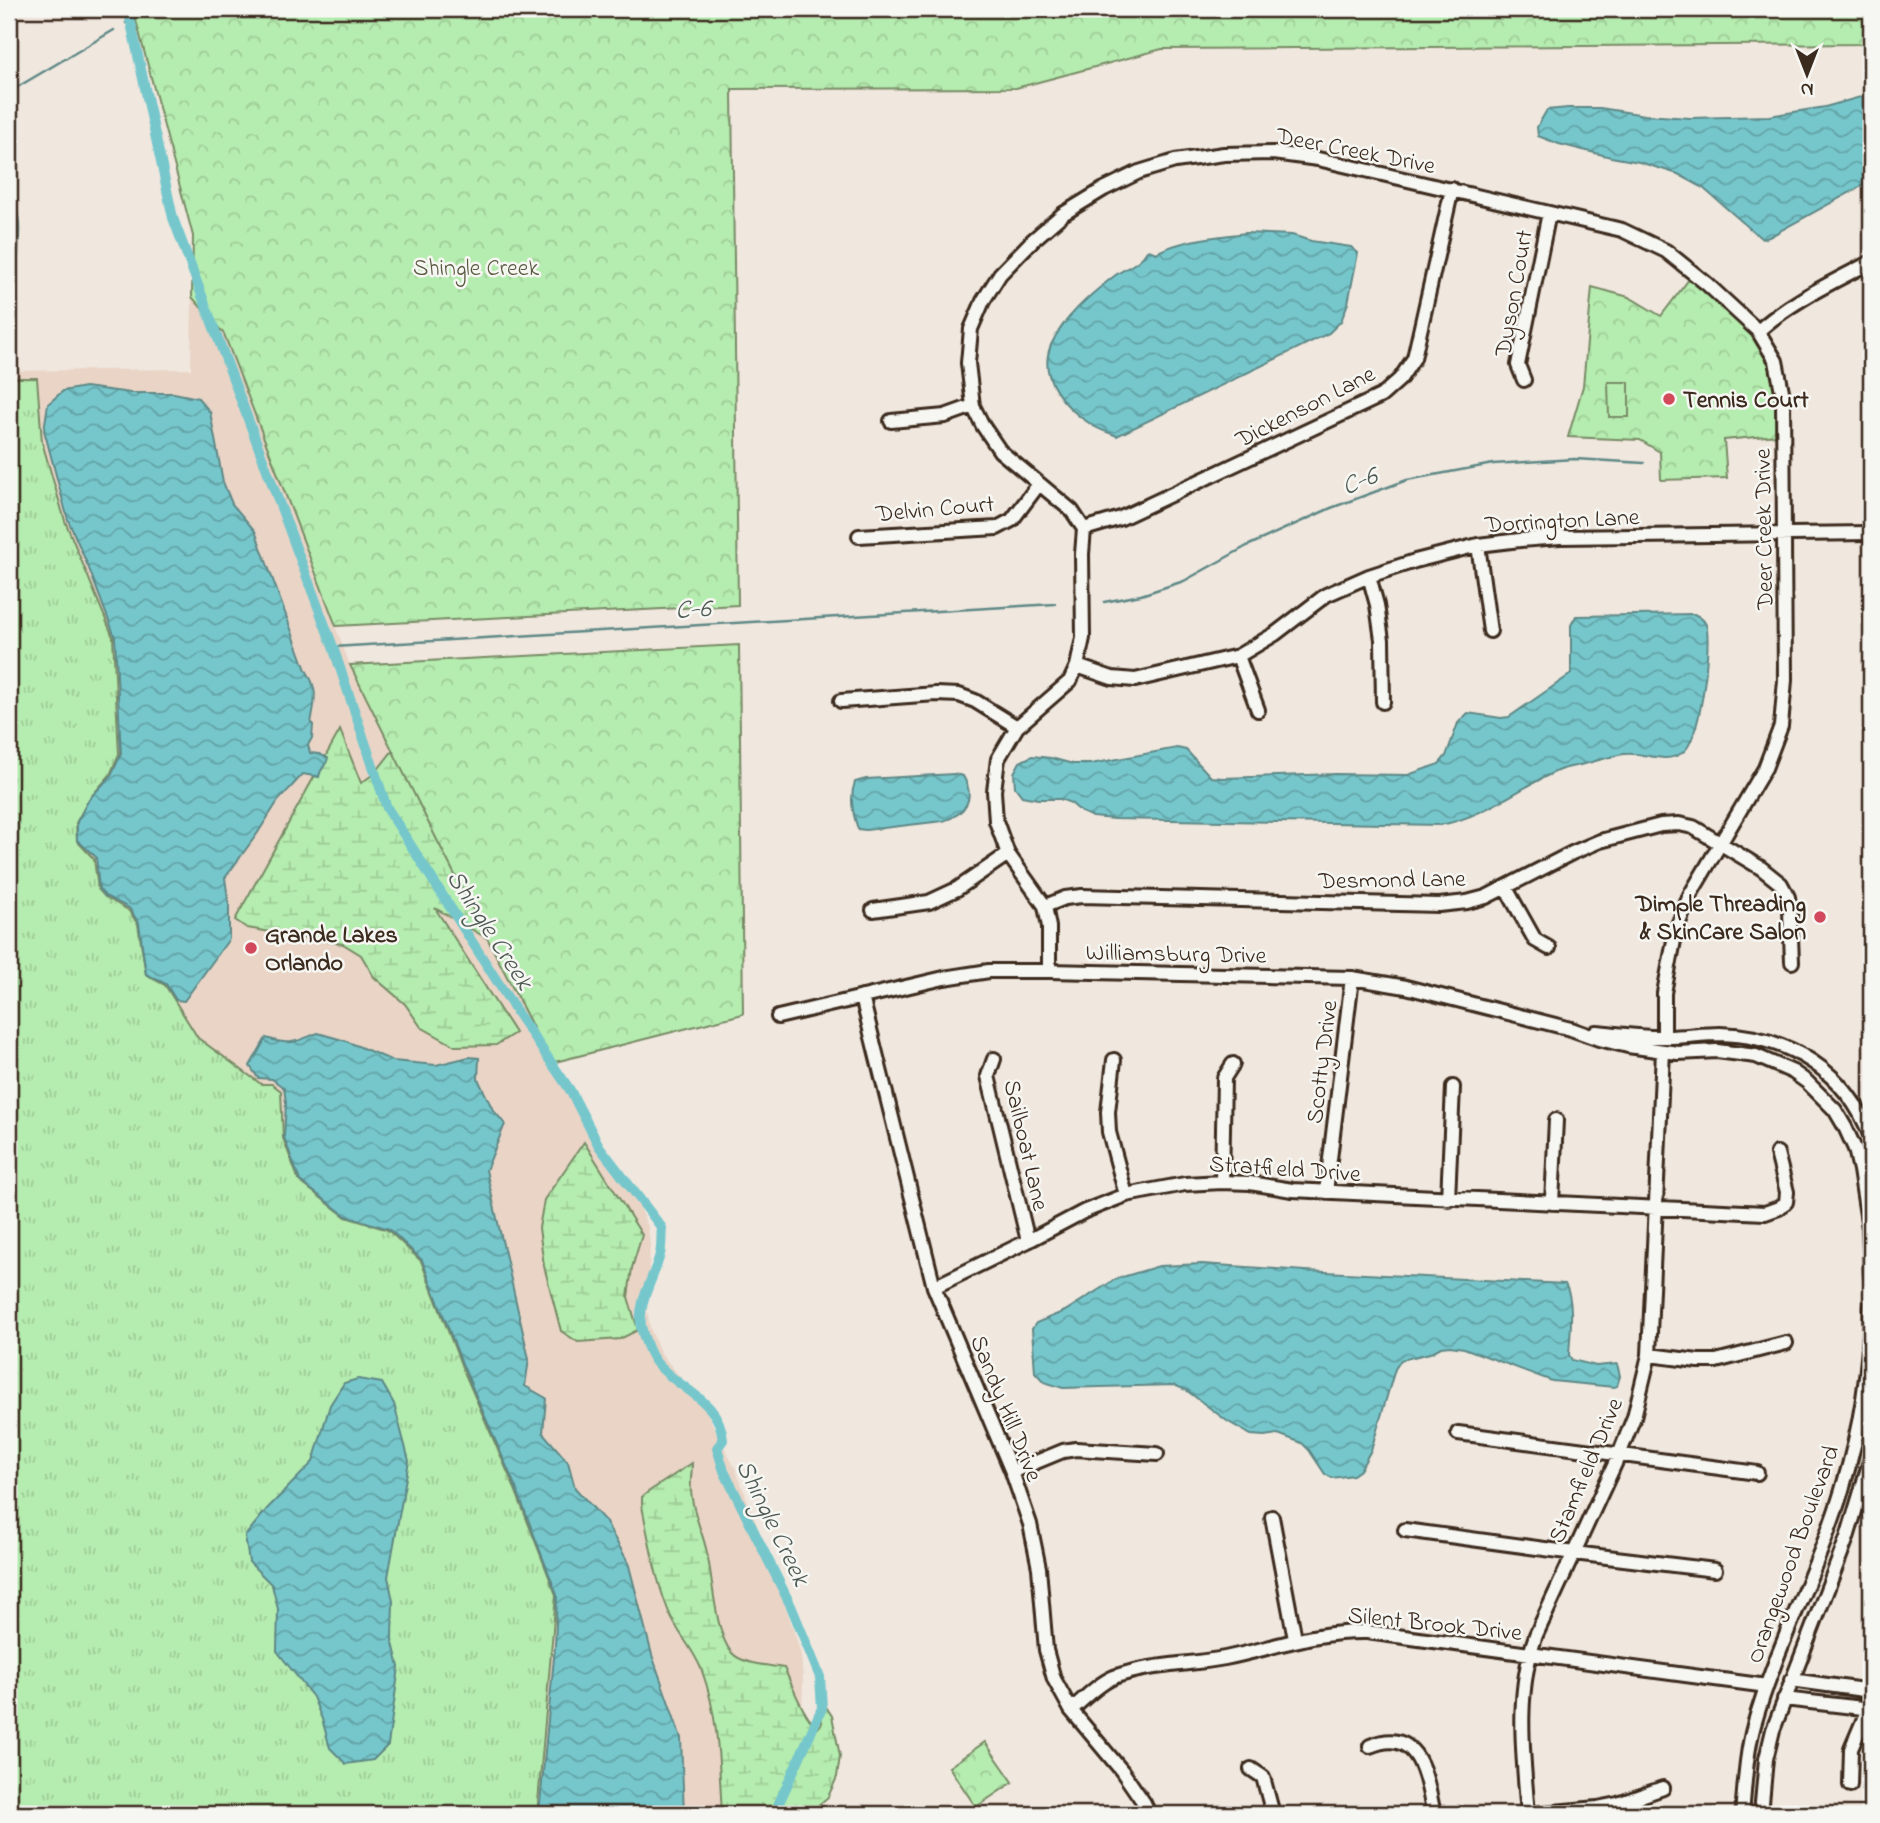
<svg xmlns="http://www.w3.org/2000/svg" width="1880" height="1823" font-family="'Indie Flower',sans-serif">
  <style>
    .built { fill: #e9d4c6 }
    .grass { fill: url(#grass-tufts); stroke: #788b66; stroke-width: 2 }
    .wetland { fill: url(#wetland-marsh); stroke: #788b66; stroke-width: 2 }
    .park { fill: url(#park-crowns); stroke: #788b66; stroke-width: 2 }
    .pitch { fill: #b5ecaf; stroke: #788b66; stroke-width: 2 }
    .water { fill: url(#water-waves); stroke: #5e8886; stroke-width: 2 }
    .lines { fill: none; stroke-linecap: round; stroke-linejoin: round }
    .stream { stroke: #5e8886; stroke-width: 2.5 }
    .canal { stroke: #76c7cc; stroke-width: 10 }
    .minor-casing { stroke: #3b2a1e; stroke-width: 18 }
    .minor { stroke: #f6f6f2; stroke-width: 12 }
    .poi-dot { fill: #d1495b; stroke: #f6f6f2; stroke-width: 2.5 }
    .labels { text-anchor: middle; stroke-width: 5; stroke-linejoin: round; paint-order: stroke }
    .street-label { font-size: 24px; fill: #3b2a1e; stroke: #f6f6f2 }
    .park-label { font-size: 24px; fill: #5a5a42; stroke: #f6f6f2 }
    .poi-label { font-size: 24px; font-weight: bold; fill: #3b2a1e; stroke: #f6f6f2; text-anchor: start }
    .water-label { font-size: 26px; font-style: italic; fill: #4d5952; stroke: #f6f6f2 }
  </style>
  <defs>
    <pattern id="grass-tufts" width="24" height="20" patternUnits="userSpaceOnUse" patternTransform="scale(1.75)"><rect width="24" height="20" fill="#b5ecaf"/><path d="M3 7l-1-3M5 7V3M7 7l1-3M15 17l-1-3M17 17v-4M19 17l1-3" fill="none" stroke="#9dcb96"/></pattern>
    <pattern id="wetland-marsh" width="20" height="14" patternUnits="userSpaceOnUse" patternTransform="scale(1.75)"><rect width="20" height="14" fill="#b5ecaf"/><path d="M1 5h8M5 5V1M11 12h8M15 12V8" fill="none" stroke="#9dcb96"/></pattern>
    <pattern id="park-crowns" width="20" height="18" patternUnits="userSpaceOnUse" patternTransform="scale(1.75)"><rect width="20" height="18" fill="#b5ecaf"/><path d="M2 6a3 3 0 1 1 6 0M12 15a3 3 0 1 1 6 0" fill="none" stroke="#9dcb96"/></pattern>
    <pattern id="water-waves" width="16" height="10" patternUnits="userSpaceOnUse" patternTransform="scale(1.75)"><rect width="16" height="10" fill="#76c7cc"/><path d="M0 5q4-4 8 0t8 0" fill="none" stroke="#62a2a5"/></pattern>
  </defs>
  <rect width="100%" height="100%" fill="#f0e7de"/>
  <filter id="ink" filterUnits="userSpaceOnUse"><feTurbulence type="fractalNoise" baseFrequency=".0143" numOctaves="2"/><feDisplacementMap in="SourceGraphic" scale="14" xChannelSelector="R" yChannelSelector="G"/><feConvolveMatrix kernelMatrix="1 2 1 2 8 2 1 2 1" color-interpolation-filters="sRGB"/></filter>
  <g filter="url(#ink)">
    <path class="built" d="M192,297L224,334L350,665L434,834L551,1063L639,1205L648,1227L650,1245L647,1311L651,1330L660,1352L703,1405L735,1468L762,1538L793,1628L801,1655L803,1680L802,1713L783,1814H9V371L191,369Z"/>
    <path class="grass" d="M9,378H37L42,442L65,521L113,637L119,754L110,775L89,799L76,823L77,841L94,859L98,889L105,897L128,910L138,924L146,975L165,985L198,1038L261,1084H272L281,1091L283,1138L299,1181L346,1217L388,1230L421,1261L462,1367L515,1489L556,1595L537,1814H9Z"/>
    <path class="wetland" d="M340,730L361,783L375,773L398,744L557,979L435,908L515,1033L496,1045L455,1046L421,1027L405,1004L374,977L361,955L343,944L247,928L235,920Z
      M584,1142L642,1235L632,1268L628,1297L638,1330L620,1339L578,1342L561,1331L544,1266L539,1228L544,1200Z
      M692,1463C692,1472 690,1481 691,1490C692,1513 703,1532 707,1553C713,1579 715,1634 732,1653C743,1665 769,1665 784,1668C792,1684 804,1719 818,1728L822,1723L819,1696L832,1716L840,1756L837,1777L828,1797L808,1814H722C719,1766 719,1717 702,1671C694,1649 676,1632 668,1610C655,1577 649,1541 642,1506V1497L648,1492Z"/>
    <path class="park" d="M133,9H1871V42L1866,44L1162,49L1016,88L732,89L738,605L336,626L224,334L192,297L193,236Z
      M1690,278C1726,304 1763,335 1776,381C1780,395 1777,419 1777,435L1724,440L1727,478L1661,480L1660,452L1640,440L1568,437L1583,386L1592,287L1629,297L1661,316Z
      M739,645L743,1014L551,1063L434,834L350,665Z
      M985,1742L1013,1782L976,1807L949,1767Z"/>
    <path class="pitch" d="M1629,382V417H1609L1608,382Z"/>
    <path class="water" d="M1871,94V181L1769,237L1762,239L1702,187L1678,174L1639,162L1611,157L1559,144L1538,136L1537,127L1547,110L1568,108H1600L1645,115L1690,118L1769,116L1825,107Z
      M9,198C23,213 19,235 18,255H9Z
      M1246,233L1292,235L1311,241L1351,247L1358,253L1348,303L1341,321L1329,333L1117,436C1108,432 1099,430 1092,425C1066,409 1037,378 1051,345C1063,318 1090,295 1113,277C1124,268 1140,264 1147,251L1149,250L1156,253C1184,239 1216,237 1246,233Z
      M85,387L131,393H174L198,398L210,412L223,482L232,504L255,531L306,670C319,691 315,700 311,723L313,725L312,738L308,745L310,753L319,754L328,758C327,766 320,767 319,777L303,774L278,801L257,834L225,878L229,906V939L184,1001L176,1000L166,984L146,974L139,923L129,908L105,896L99,889L96,857L77,840V822L89,799L111,776L121,754L115,637L88,566L68,520L44,430L48,404L63,391Z
      M1694,614C1701,617 1706,621 1707,629C1710,652 1701,741 1682,753C1664,765 1644,751 1624,754C1612,756 1600,760 1588,763C1578,766 1566,767 1557,771C1517,789 1484,817 1440,825L1114,819L1093,817L1081,812L1071,803L1060,799H1038L1022,796L1015,787L1014,773L1020,762L1032,756L1051,758L1073,764H1091L1177,748L1186,750L1211,777L1223,778L1336,774L1408,775L1439,764L1446,756L1458,723L1468,713L1501,718L1509,717L1571,674V625L1576,616Z
      M954,774L963,776C976,798 966,814 943,821L866,830L858,829C853,814 849,798 855,782L866,779Z
      M318,1033L346,1041L393,1061L436,1065L469,1057L479,1058L478,1079L493,1110L505,1124L486,1170L529,1359L525,1386L546,1398L543,1433L568,1462L575,1488L605,1521L628,1562L652,1655L681,1738L684,1814H539L555,1647L557,1595L516,1488L463,1366L422,1260L389,1229L346,1216L300,1181L284,1137L286,1102L284,1088L272,1079L258,1078L250,1066L266,1038C291,1046 295,1042 318,1033Z
      M1202,1264L1305,1271L1565,1284C1575,1301 1570,1335 1569,1355L1572,1360L1596,1366L1617,1364L1620,1376L1617,1386L1614,1387L1552,1381L1464,1348L1450,1346L1441,1347L1430,1353L1401,1360L1395,1369L1371,1450L1360,1470L1353,1475L1332,1478L1325,1474L1309,1450L1302,1443L1278,1434L1264,1436L1251,1435L1227,1421L1186,1390L1174,1385L1063,1388L1044,1382L1035,1372L1032,1329L1036,1323L1065,1311L1116,1279L1159,1266Z
      M358,1379L382,1383L394,1404L409,1461L388,1577L393,1601L392,1639L399,1667L388,1745L373,1760L346,1764L330,1748L322,1719L313,1697L277,1651L278,1609L272,1585L249,1562L245,1536L267,1509L313,1462L330,1405L344,1383Z"/>
    <g class="lines">
      <path class="stream" d="M126,23L130,20
        M9,92L114,30
        M1104,602L1141,595L1184,581L1247,546L1331,508L1407,480L1493,464L1575,459L1644,463
        M333,647L1055,604"/>
      <path class="canal" d="M128,9L173,218L333,647L387,808L518,1014L570,1090L599,1146L662,1228C661,1236 662,1246 660,1254C654,1279 638,1299 641,1326C643,1336 649,1353 655,1361C676,1389 720,1398 723,1440L717,1448L724,1471L791,1606L820,1677L822,1708L774,1814"/>
      <g class="minor-casing">
        <path id="minor" d="M1758,331C1792,301 1831,283 1871,262
          M1524,380L1518,365L1549,213
          M891,421L945,416L973,406
          M1084,529L1121,518L1381,396L1400,379L1414,358L1452,189
          M859,536L997,528L1012,520L1039,484
          M1478,545L1490,631
          M1369,576L1377,605L1382,640L1383,702
          M1238,656L1258,710
          M1077,666L1112,678L1135,680L1238,656L1275,634L1326,595L1369,576L1415,561L1478,545L1520,540L1560,537L1871,533
          M841,701L936,694L959,695L975,701L1017,727
          M1506,888L1535,940L1549,948
          M1045,906L1065,898L1082,896L1439,905L1467,902L1486,897L1572,853L1600,841L1661,825L1679,824L1693,827L1761,868L1781,884L1788,897L1790,911L1792,962
          M873,910L929,902L957,889L1008,854
          M1049,971V927L1045,906L1008,854L996,821L994,791L998,759L1017,727L1070,681L1077,666L1083,638L1082,554L1084,529L1072,511L1000,451L983,426L973,406L968,363L971,329L983,301L1000,274L1033,240L1063,214L1104,189L1139,172L1175,161L1224,154L1273,153L1318,159L1622,230L1666,251L1707,284L1758,331L1776,361L1783,396L1785,680L1781,726L1765,768L1690,895L1676,930L1664,993V1037
          M862,997L934,1287L1012,1472L1030,1524L1039,1568L1046,1650L1054,1679L1071,1710L1122,1771L1144,1803L1149,1814
          M778,1017L944,978L989,971H1049L1352,978L1406,987L1571,1029L1599,1039L1628,1046L1678,1053L1717,1051L1756,1056L1793,1072L1807,1082L1835,1110L1845,1127L1855,1149L1860,1170L1869,1228L1871,1276
          M1596,1032C1619,1034 1643,1038 1666,1037C1684,1037 1702,1034 1720,1034C1789,1036 1846,1071 1871,1137
          M994,1059L988,1076L1028,1241
          M1114,1060L1108,1112L1109,1132L1126,1195
          M1222,1182L1224,1078L1233,1064
          M1326,1192L1352,978
          M1448,1199L1453,1087
          M1552,1203L1556,1120
          M934,1287L1028,1241L1085,1211L1126,1195L1185,1184L1222,1182L1250,1183L1292,1190L1765,1213L1779,1208L1786,1202L1787,1192L1777,1153
          M1649,1355L1698,1361H1716L1786,1343
          M1458,1433L1757,1473
          M1012,1472L1063,1451L1076,1449L1157,1454
          M1272,1517L1295,1639
          M1405,1530L1574,1553L1715,1570
          M1791,1680L1871,1691
          M1784,1699L1871,1709
          M1071,1710C1084,1699 1098,1684 1114,1677C1149,1664 1188,1665 1225,1658C1274,1648 1315,1631 1367,1632L1767,1686
          M1370,1746C1421,1725 1426,1779 1434,1814
          M1251,1769L1263,1777L1273,1814
          M1850,1785L1851,1749L1868,1709
          M1528,1814C1523,1754 1515,1693 1536,1635L1619,1455L1634,1417L1649,1355L1663,1051
          M1531,1814L1598,1808L1618,1804L1663,1788
          M1742,1814C1745,1784 1746,1754 1754,1725C1777,1644 1818,1570 1842,1490C1860,1431 1870,1368 1871,1306
          M1761,1814L1766,1759L1773,1730L1847,1538L1871,1458"/>
      </g>
      <use href="#minor" class="minor"/>
    </g>
  </g>
  <g class="poi-dot">
    <circle cx="1669" cy="399" r="7"/>
    <circle cx="1820" cy="917" r="7"/>
    <circle cx="251" cy="948" r="7"/>
  </g>
  <g class="labels">
    <g class="street-label">
      <text transform="translate(1356 150) rotate(11)" y="8">Deer Creek Drive</text>
      <text transform="translate(1513 293) rotate(-80)" y="8">Dyson Court</text>
      <text transform="translate(1305 406) rotate(-27)" y="8">Dickenson Lane</text>
      <text transform="translate(935 508) rotate(-5)" y="8">Delvin Court</text>
      <text transform="translate(1562 520) rotate(-3)" y="8">Dorrington Lane</text>
      <text transform="translate(1763 529) rotate(-91)" y="8">Deer Creek Drive</text>
      <text transform="translate(1392 879) rotate(-1)" y="8">Desmond Lane</text>
      <text transform="translate(1176 953) rotate(1)" y="8">Williamsburg Drive</text>
      <text transform="translate(1321 1062) rotate(-83)" y="8">Scotty Drive</text>
      <text transform="translate(1027 1145) rotate(77)" y="8">Sailboat Lane</text>
      <text transform="translate(1285 1168) rotate(4)" y="8">Stratfield Drive</text>
      <text transform="translate(1007 1408) rotate(68)" y="8">Sandy Hill Drive</text>
      <text transform="translate(1585 1470) rotate(-67)" y="8">Stamfield Drive</text>
      <text transform="translate(1792 1554) rotate(-70)" y="8">Orangewood Boulevard</text>
      <text transform="translate(1435 1623) rotate(6)" y="8">Silent Brook Drive</text>
    </g>
    <g class="park-label">
      <text x="476" y="275">Shingle Creek</text>
    </g>
    <g class="poi-label">
      <text x="1683" y="407">Tennis Court</text>
      <text x="1806" y="911" text-anchor="end">Dimple Threading<tspan x="1806" dy="28">&amp; SkinCare Salon</tspan></text>
      <text x="265" y="942">Grande Lakes<tspan x="265" dy="28">Orlando</tspan></text>
    </g>
    <g class="water-label">
      <text transform="translate(1359 480) rotate(-22)" y="9">C-6</text>
      <text transform="translate(693 608) rotate(-3)" y="9">C-6</text>
      <text transform="translate(491 929) rotate(57)" y="9">Shingle Creek</text>
      <text transform="translate(774 1522) rotate(64)" y="9">Shingle Creek</text>
    </g>
  </g>
  <rect width="1880" height="1823" fill="none" stroke="#f6f6f2" stroke-width="35"/>
  <rect x="18" y="18" width="1845" height="1788" fill="none" stroke="#3b2a1e" stroke-width="2.5" filter="url(#ink)"/>
  <g transform="translate(1807 74) rotate(180)" stroke="#f6f6f2" stroke-width="5" paint-order="stroke">
  <path d="M0-5L12 26L0 18L-12 26Z" fill="#3b2a1e"/>
  <text y="-10" font-size="19" font-weight="bold" text-anchor="middle" fill="#3b2a1e">N</text>
  </g>
</svg>
